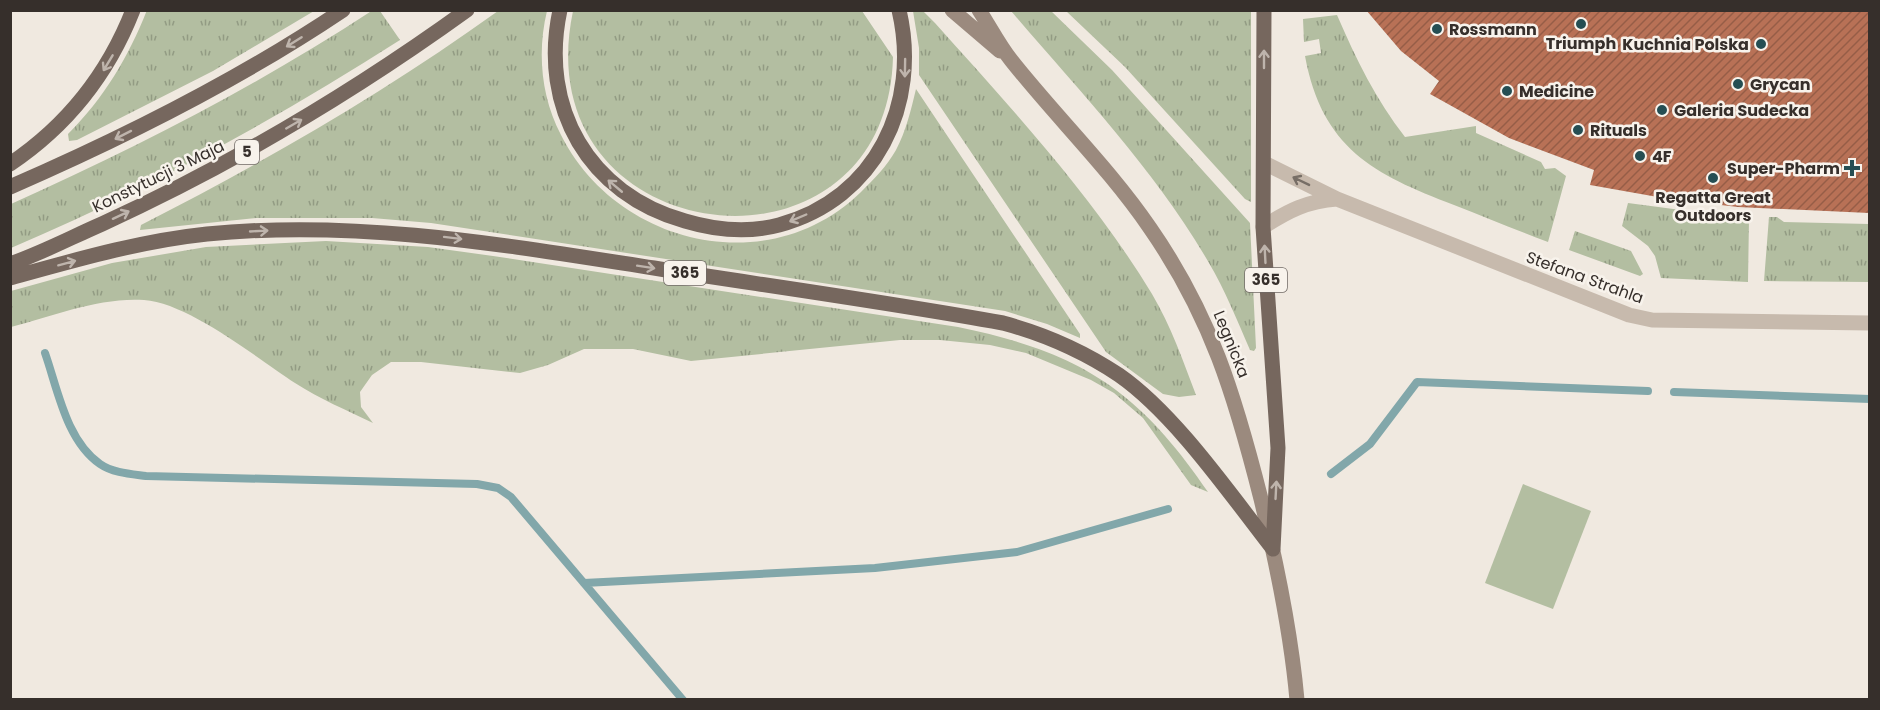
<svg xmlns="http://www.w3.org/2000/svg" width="1880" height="710" font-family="Poppins,sans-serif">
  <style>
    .grass { fill: url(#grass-tufts) }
    .pitch { fill: #b3bea1 }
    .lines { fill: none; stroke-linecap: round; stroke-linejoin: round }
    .stream { stroke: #82a7aa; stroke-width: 8 }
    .building { fill: url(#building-hatch) }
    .minor { stroke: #c7baad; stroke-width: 15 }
    .secondary { stroke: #9b8a7e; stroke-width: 15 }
    .primary { stroke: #76675e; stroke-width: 15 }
    .oneway { stroke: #beb4ac }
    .oneway2 { stroke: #776e66 }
    .poi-dot { fill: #254e53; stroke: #f8f3ec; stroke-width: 2 }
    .labels { text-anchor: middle; stroke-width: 5; stroke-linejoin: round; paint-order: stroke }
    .shield { fill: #f8f3ec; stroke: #706a65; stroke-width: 1.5 }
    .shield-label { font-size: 15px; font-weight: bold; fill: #362f2b }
    .poi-label { font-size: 16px; font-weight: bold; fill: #362f2b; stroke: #f8f3ec; text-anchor: start }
    .street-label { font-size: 16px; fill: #362f2b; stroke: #f8f3ec }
  </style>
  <defs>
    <pattern id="grass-tufts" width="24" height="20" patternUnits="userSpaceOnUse" patternTransform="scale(1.5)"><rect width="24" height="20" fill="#b3bea1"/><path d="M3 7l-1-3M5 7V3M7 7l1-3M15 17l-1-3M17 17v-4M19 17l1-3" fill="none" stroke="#929b83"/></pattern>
    <pattern id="building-hatch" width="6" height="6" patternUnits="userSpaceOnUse" patternTransform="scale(1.5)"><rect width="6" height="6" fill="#b87156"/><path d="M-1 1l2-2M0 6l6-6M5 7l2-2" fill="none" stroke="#965d47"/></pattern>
  </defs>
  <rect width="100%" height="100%" fill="#f0e9e0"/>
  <path class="grass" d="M147,10H314V11L213,71L77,140L69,141L68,134C104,98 128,58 147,10Z
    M373,10L380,11L400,40C275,120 147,190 11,248V204C136,148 257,86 373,10Z
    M498,11H547C537,52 541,97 561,135C616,245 769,282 861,192C874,179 887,166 896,150C906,131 911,110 916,89L1080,334V338L1047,324L1005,311L431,223L372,218H256L140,230L141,225C265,162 385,92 498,11Z
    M573,11H862L893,57C887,296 522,253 573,11Z
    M913,11H923L935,23C1012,109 1092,195 1152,294C1171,326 1183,361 1196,395L1179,397L1163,394L1106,352L919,75V48Z
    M1011,11H1051L1112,70L1250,223L1256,348L1254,351L1250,350C1237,320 1225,290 1209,263C1155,170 1080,92 1011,11Z
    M1066,11H1251V202L1245,199L1125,67Z
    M1337,15C1356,59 1376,100 1405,137L1476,126V133L1541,162L1545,169L1555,168L1566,176L1548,242C1516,230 1485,217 1454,205C1373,174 1322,148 1305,56L1321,53L1319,39L1304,42L1303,19Z
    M1628,203L1749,219L1748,282L1661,278L1655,256L1648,246L1622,226Z
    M1769,217H1777L1784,222L1869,224V282L1764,281Z
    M1575,231L1631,251L1643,274L1640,276L1569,250Z
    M326,241L428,247L493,256L958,327C1079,352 1138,389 1208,492L1191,485L1143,418L1114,393L1091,380L1026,353L990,345L940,340H900L691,361L633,349H584L548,365L520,373L421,362H391L372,375L360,392L361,407L373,423C346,410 320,399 295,383C258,359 189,303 144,300C100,297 53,316 11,327V291L112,263L206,247Z"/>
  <path class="pitch" d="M1523,484L1591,511L1553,609L1485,583Z"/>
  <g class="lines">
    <path class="stream" d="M45,353C58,390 66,440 100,464C113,473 131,474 146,476L477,484L498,488L511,497L683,700
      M1674,392L1870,399
      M1331,474L1370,444L1417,382L1648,391
      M584,583L875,568L1017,552L1168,509"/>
  </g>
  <path class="building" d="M1366,10H1869V213L1738,207L1669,199L1590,185L1594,170L1509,138L1430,94L1439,81L1401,51Z"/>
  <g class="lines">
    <path class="minor" d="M1264,163L1337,199L1629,315L1652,320L1870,323
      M1263,227C1288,211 1307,201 1337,199"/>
    <path class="secondary" d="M952,10L1000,51
      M979,10C990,27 999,45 1011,60C1056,117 1109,168 1150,228C1211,316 1235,396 1261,499C1277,565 1291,632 1297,700"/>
    <path class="primary" d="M560,10C539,108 589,194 685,221C715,230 749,233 779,225C876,199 921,104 899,10
      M1264,10L1263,227L1278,448L1273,549
      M10,164C68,125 108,74 133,10
      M10,187C125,137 239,80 343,10
      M10,264C42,253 72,237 102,224C231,165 352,93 467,10
      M10,278C75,260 140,241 207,234C358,219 505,245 654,268C770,286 887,302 1003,323C1044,334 1083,351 1119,375C1175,414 1230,494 1273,549"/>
  </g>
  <defs><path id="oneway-shaft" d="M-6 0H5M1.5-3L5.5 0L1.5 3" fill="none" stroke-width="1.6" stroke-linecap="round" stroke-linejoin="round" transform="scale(1.5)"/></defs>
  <g class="oneway">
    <use href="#oneway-shaft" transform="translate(294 42) rotate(148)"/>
    <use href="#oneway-shaft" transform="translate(1264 59) rotate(-90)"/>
    <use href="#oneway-shaft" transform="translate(108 63) rotate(121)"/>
    <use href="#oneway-shaft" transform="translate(905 68) rotate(91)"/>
    <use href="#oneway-shaft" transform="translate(294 124) rotate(-30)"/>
    <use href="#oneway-shaft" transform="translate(123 135) rotate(153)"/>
    <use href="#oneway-shaft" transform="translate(615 186) rotate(-140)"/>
    <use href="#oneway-shaft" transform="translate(121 215) rotate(-25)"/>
    <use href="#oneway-shaft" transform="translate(798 218) rotate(157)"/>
    <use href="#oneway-shaft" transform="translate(259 231) rotate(-3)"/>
    <use href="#oneway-shaft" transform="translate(453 238) rotate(7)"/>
    <use href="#oneway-shaft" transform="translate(1265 254) rotate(-93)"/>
    <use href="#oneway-shaft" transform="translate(67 263) rotate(-15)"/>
    <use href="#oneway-shaft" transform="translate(646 267) rotate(9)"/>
    <use href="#oneway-shaft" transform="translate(1276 490) rotate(-87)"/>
  </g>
  <use class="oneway2" href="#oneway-shaft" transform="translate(1301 181) rotate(-154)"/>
  <g class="poi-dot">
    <circle cx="1581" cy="24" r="6"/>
    <circle cx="1437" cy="29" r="6"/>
    <circle cx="1761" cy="44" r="6"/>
    <circle cx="1738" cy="84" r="6"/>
    <circle cx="1507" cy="91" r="6"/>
    <circle cx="1662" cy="110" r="6"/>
    <circle cx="1578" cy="130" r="6"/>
    <circle cx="1640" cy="156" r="6"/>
    <path d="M1849 159h6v6h6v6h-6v6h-6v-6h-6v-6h6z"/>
    <circle cx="1713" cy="178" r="6"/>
  </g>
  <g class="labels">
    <g class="shield">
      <rect x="235" y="140" width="24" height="24" rx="4.5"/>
      <rect x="664" y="261" width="42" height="24" rx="4.5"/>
      <rect x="1245" y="268" width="42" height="24" rx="4.5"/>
    </g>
    <g class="shield-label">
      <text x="247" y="157">5</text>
      <text x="685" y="278">365</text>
      <text x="1266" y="285">365</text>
    </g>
    <g class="poi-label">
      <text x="1449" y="35">Rossmann</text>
      <text x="1581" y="49" text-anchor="middle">Triumph</text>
      <text x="1749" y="50" text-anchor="end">Kuchnia Polska</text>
      <text x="1750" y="90">Grycan</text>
      <text x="1519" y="97">Medicine</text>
      <text x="1674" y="116">Galeria Sudecka</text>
      <text x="1590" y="136">Rituals</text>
      <text x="1652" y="162">4F</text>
      <text x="1840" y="174" text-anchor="end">Super-Pharm</text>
      <text x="1713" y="203" text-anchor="middle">Regatta Great<tspan x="1713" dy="18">Outdoors</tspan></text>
    </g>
    <g class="street-label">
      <text transform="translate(158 176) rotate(-26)" y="6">Konstytucji 3 Maja</text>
      <text transform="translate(1585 277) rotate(20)" y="6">Stefana Strahla</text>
      <text transform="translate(1232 344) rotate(68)" y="6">Legnicka</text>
    </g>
  </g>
  <rect width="1880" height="710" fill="none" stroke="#362f2b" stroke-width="24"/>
</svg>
